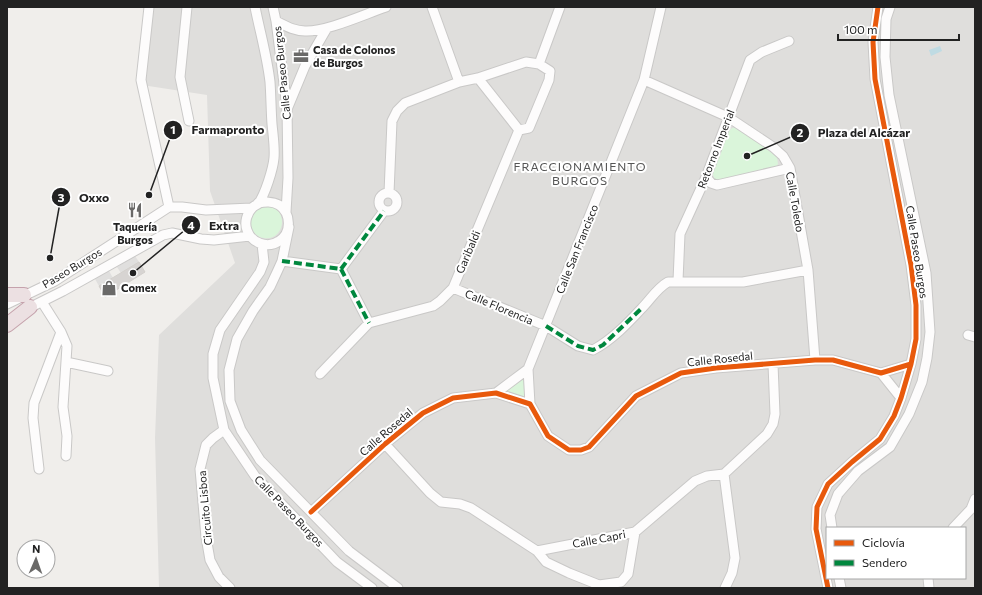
<svg xmlns="http://www.w3.org/2000/svg" width="982" height="595" font-family="Commissioner,sans-serif">
  <style>
    .residential { fill: #dfdedc; fill-rule: evenodd }
    .park { fill: #daf5da }
    .parking { fill: #e0dfde }
    .water { fill: #bfdbe3 }
    .building { fill: #d7d4d2; stroke: #d3d0cc }
    .lines { fill: none; stroke-linecap: round; stroke-linejoin: round }
    .minor-casing { stroke: #c9c8c7; stroke-width: 11 }
    .highway-casing { stroke: #c5a2ac; stroke-width: 16 }
    .minor { stroke: #fdfcfc; stroke-width: 9 }
    .highway { stroke: #ece0e2; stroke-width: 14 }
    .quiet { stroke: #00873e; stroke-width: 4; stroke-dasharray: 8 4; stroke-linecap: butt }
    .cycleway-casing { stroke: #fff; stroke-width: 8 }
    .cycleway { stroke: #e8590c; stroke-width: 5 }
    .labels { text-anchor: middle; stroke-width: 4; stroke-linejoin: round; paint-order: stroke }
    .poi-label { font-size: 11px; font-weight: bold; fill: #222; stroke: #fff; text-anchor: start }
    .street-label { font-size: 11px; fill: #222; stroke: #fff }
    .neighbourhood-label { font-size: 12px; letter-spacing: 1px; fill: #555; stroke: #fff }
    .leader { fill: none; stroke: #222; stroke-width: 1.5 }
    .callout-dot { fill: #222; stroke: #fff; stroke-width: 1.5 }
    .mark-label { font-size: 12px; text-anchor: middle; font-weight: bold; fill: #fff }
    .callout-label { font-size: 12px; text-anchor: middle; font-weight: bold; fill: #222; stroke: #fff; stroke-width: 4; stroke-linejoin: round; paint-order: stroke }
  </style>
  <rect width="100%" height="100%" fill="#f0eeeb"/>
  <path class="residential" d="M152,7H975V588H159L155,438L159,335L235,263L210,191L207,95L142,85ZM827,528H965V578H827Z"/>
  <path class="park" d="M738,127L777,157L778,164L775,168L725,182L715,180L712,172C716,162 724,137 730,130C732,127 735,128 738,127Z
    M260,206C269,206 278,206 281,216C285,227 277,240 264,238C252,237 246,221 253,211C255,209 258,207 260,206Z
    M523,376L529,400L506,391Z"/>
  <path class="parking" d="M135,256L139,262L121,273L117,267Z
    M109,271L113,278L99,286L95,279Z"/>
  <path class="water" d="M940,46L942,51L931,56L929,50Z"/>
  <path class="building" d="M139,262L145,272L105,297L99,286Z"/>
  <g class="lines">
    <g class="minor-casing">
      <path id="minor" d="M149,7L141,80L169,207
        M187,7L180,77L189,121
        M255,7C260,32 267,56 270,82C271,96 271,110 272,124C273,135 275,147 274,158C273,169 265,195 258,204C256,205 254,206 253,207C247,213 244,222 247,230C251,243 268,249 279,241C292,233 291,213 279,205C272,201 265,202 258,203
        M273,7L276,21L287,107L288,178L286,212
        M432,7L459,82
        M276,21C286,26 294,31 305,31C326,32 365,14 386,7
        M539,64L560,7
        M478,78L519,130
        M644,80L728,117L773,147L783,156L790,168L808,270L815,360
        M288,107L305,66L327,28
        M706,177L711,183L717,185L790,168
        M379 202a9 9 0 1 1 18 0a9 9 0 1 1-18 0Z
        M389,193L392,121L397,111L405,103L459,82L478,78L526,62L539,64L550,71L549,80L529,128L519,130
        M289,227L282,261L277,272L270,287L253,311L237,339L229,370L230,401L241,430L260,460L349,551L398,588
        M262,244L264,262L260,272L220,330L213,354V378L224,430L255,476L337,562L372,588
        M282,261L341,269
        M341,269L384,211
        M341,269L369,323
        M678,281L680,234L706,177L750,60L762,52L789,41
        M453,288L546,326L578,346L593,350C612,340 628,323 642,308C651,299 657,288 668,282H743L808,270
        M42,302L61,332L67,346L63,407L67,436L66,456
        M7,304L55,281L169,207H182L206,210L252,208
        M27,309L63,291L163,235L172,233L201,239L214,240L250,236
        M369,323L433,306L440,301L453,288L519,130
        M968,335L975,337
        M66,362L108,371
        M881,373L901,398
        M320,374L369,323
        M496,393L528,369
        M530,404L528,369L644,80L661,7
        M224,430L213,438L206,445L200,469L206,537L210,560L219,577L230,588
        M385,444L430,493L441,502L460,504L471,508L537,551L546,562L569,573L599,585L621,582L628,574L635,532
        M39,469L33,418L34,403L61,332
        M724,474L735,558L732,573L725,588
        M311,512L385,444L423,413L453,398L496,393L530,404L548,436L569,450H581L589,447L636,396L681,373L716,368L815,360H833L881,373L911,364
        M832,528L830,515L838,494L858,471L890,447L909,414L922,382L927,358L930,332L926,273L889,95L885,57L886,19L890,7
        M953,528L971,509L975,499
        M537,551L635,532L695,481L707,476L724,474L767,434L773,424L775,414L773,364
        M839,578L841,588
        M928,578L929,588
        M828,588L816,529L817,507L828,484L852,462L880,439L894,416L901,398L911,364L916,339V305L911,265L875,79L873,42L878,7"/>
    </g>
    <g class="highway-casing">
      <path id="highway" d="M7,295H24
        M7,325L30,307"/>
    </g>
    <use href="#minor" class="minor"/>
    <use href="#highway" class="highway"/>
    <path class="quiet" d="M282,261L341,269
      M341,269L384,211
      M341,269L369,323
      M546,326L578,346L593,350L603,345L643,307"/>
    <g class="cycleway-casing">
      <path id="cycleway" d="M311,512L385,444L423,413L453,398L496,393L530,404L548,436L569,450H581L589,447L636,396L681,373L716,368L815,360H833L881,373L911,364
        M828,588L816,529L817,507L828,484L852,462L880,439L894,416L901,398L911,364L916,339V305L911,265L875,79L873,42L878,7"/>
    </g>
    <use href="#cycleway" class="cycleway"/>
  </g>
  <defs>
    <g id="office-bare" transform="scale(1.2)"><path d="M-6-3h4V-5.5h4V-3h4V5H-6ZM-1-4.5V-3h2v-1.5ZM-6 0V1H6V0Z" fill="#6a6968" stroke="#fff" stroke-width="2.5" paint-order="stroke"/></g>
    <g id="restaurant-bare" transform="scale(1.2)"><path d="M-5-6h1v4h1v-4h1v4h1v-4h1v5L-1.5 .5V6h-2V.5L-5-1ZM5-6V6H3V1.5H1.5Q1.5-4 5-6Z" fill="#6a6968" stroke="#fff" stroke-width="2.5" paint-order="stroke"/></g>
    <g id="shop-bare" transform="scale(1.2)"><path d="M-5-2.5h2.3a2.7 3.5 0 0 1 5.4 0H5L5.5 6h-11ZM-1.5-2.5h3a1.5 2.3 0 0 0-3 0Z" fill="#6a6968" stroke="#fff" stroke-width="2.5" paint-order="stroke"/></g>
  </defs>
  <g fill-rule="evenodd">
    <use href="#office-bare" x="301" y="56"/>
    <use href="#restaurant-bare" x="135" y="210"/>
    <use href="#shop-bare" x="109" y="288"/>
  </g>
  <g class="labels">
    <g class="poi-label">
      <text x="313" y="54">Casa de Colonos<tspan x="313" dy="13">de Burgos</tspan></text>
      <text x="135" y="231" text-anchor="middle">Taquería<tspan x="135" dy="13">Burgos</tspan></text>
      <text x="121" y="292">Comex</text>
    </g>
    <g class="street-label">
      <text transform="translate(282 73) rotate(-96)" y="4">Calle Paseo Burgos</text>
      <text transform="translate(716 149) rotate(-69)" y="4">Retorno Imperial</text>
      <text transform="translate(795 202) rotate(80)" y="4">Calle Toledo</text>
      <text transform="translate(577 249) rotate(-68)" y="4">Calle San Francisco</text>
      <text transform="translate(468 252) rotate(-67)" y="4">Garibaldi</text>
      <text transform="translate(917 252) rotate(81)" y="4">Calle Paseo Burgos</text>
      <text transform="translate(72 268) rotate(-31)" y="4">Paseo Burgos</text>
      <text transform="translate(499 307) rotate(23)" y="4">Calle Florencia</text>
      <text transform="translate(720 359) rotate(-6)" y="4">Calle Rosedal</text>
      <text transform="translate(386 432) rotate(-41)" y="4">Calle Rosedal</text>
      <text transform="translate(205 508) rotate(-95)" y="4">Circuito Lisboa</text>
      <text transform="translate(289 511) rotate(46)" y="4">Calle Paseo Burgos</text>
      <text transform="translate(599 539) rotate(-11)" y="4">Calle Capri</text>
    </g>
    <g class="neighbourhood-label">
      <text x="580" y="171">FRACCIONAMIENTO<tspan x="580" dy="14">BURGOS</tspan></text>
    </g>
  </g>
  <path class="leader" d="M149 195L173 130M747 156L800 133M50 258L61 197M133 273L191 225"/>
  <g class="callout-dot">
    <circle cx="149" cy="195" r="4"/>
    <circle cx="747" cy="156" r="4"/>
    <circle cx="50" cy="258" r="4"/>
    <circle cx="133" cy="273" r="4"/>
    <circle cx="173" cy="130" r="10"/>
    <circle cx="800" cy="133" r="10"/>
    <circle cx="61" cy="197" r="10"/>
    <circle cx="191" cy="225" r="10"/>
  </g>
  <g class="mark-label">
    <text x="173" y="134">1</text>
    <text x="800" y="137">2</text>
    <text x="61" y="202">3</text>
    <text x="191" y="230">4</text>
  </g>
  <g class="callout-label">
    <text x="228" y="134">Farmapronto</text>
    <text x="864" y="137">Plaza del Alcázar</text>
    <text x="94" y="202">Oxxo</text>
    <text x="224" y="230">Extra</text>
  </g>
  <rect width="982" height="595" fill="none" stroke="#222222" stroke-width="16"/>
  <rect x="826" y="527" width="140" height="52" fill="#ffffff" stroke="#a7a7a7"/>
  <rect x="834" y="540" width="20" height="6" fill="#e8590c" stroke="#a7a7a7"/>
  <text x="862" y="547" font-size="12" fill="#222222">Ciclovía</text>
  <rect x="834" y="560" width="20" height="6" fill="#00873e" stroke="#a7a7a7"/>
  <text x="862" y="567" font-size="12" fill="#222222">Sendero</text>
  <g transform="translate(36 559) rotate(2)"><circle r="19" fill="#ffffff" stroke="#a7a7a7"/>
  <path d="M0-3L7 15L0 10L-7 15Z" fill="#6a6968"/>
  <text y="-6" font-size="11" font-weight="bold" text-anchor="middle" fill="#222222">N</text>
  </g>
  <path d="M838 34v6h121v-6" fill="none" stroke="#222222" stroke-width="2"/>
  <text x="844" y="34" font-size="12" fill="#222222" stroke="#ffffff" stroke-width="3" paint-order="stroke">100 m</text>
</svg>
